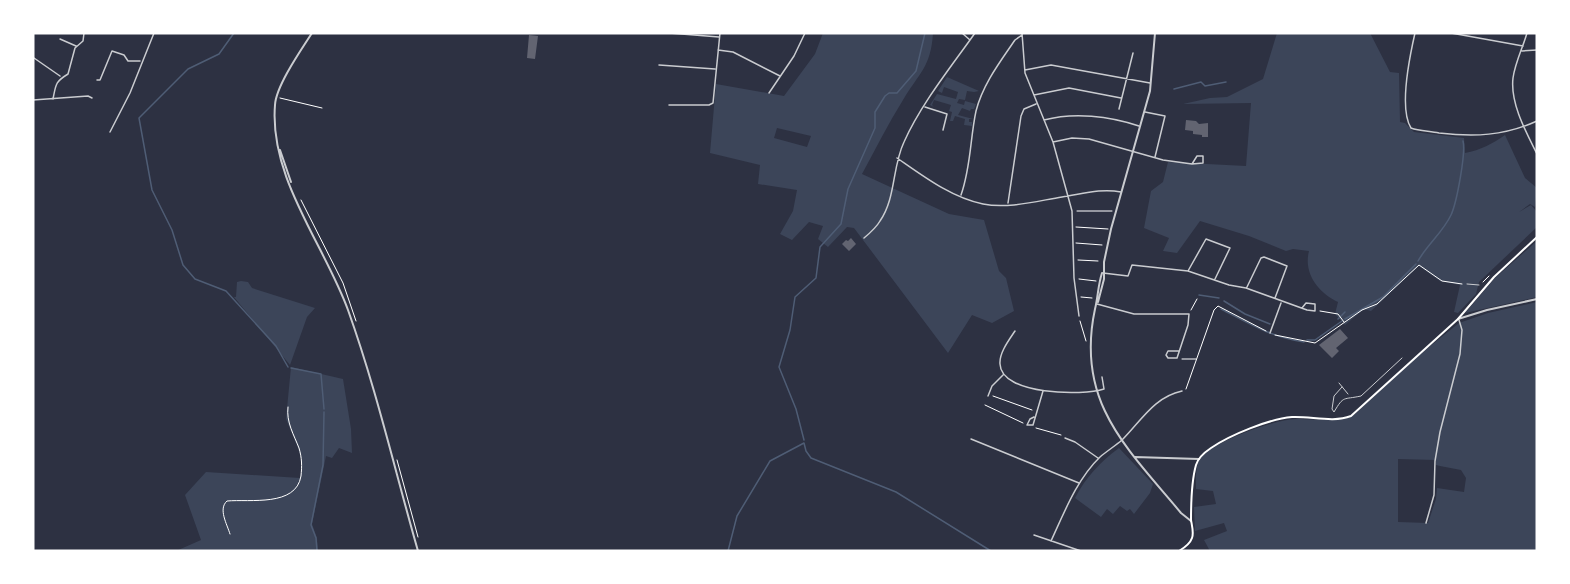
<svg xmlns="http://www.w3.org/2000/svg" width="1570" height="584" font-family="'Open Sans',sans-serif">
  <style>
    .green { fill: #3c4559; fill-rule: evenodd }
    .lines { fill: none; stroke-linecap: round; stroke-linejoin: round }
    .stream { stroke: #4f5d75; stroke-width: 1.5 }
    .building { fill: #626471 }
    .path { stroke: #fff; stroke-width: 1 }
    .service { stroke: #caccd0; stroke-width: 1 }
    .minor { stroke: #caccd0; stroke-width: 1.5 }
    .tertiary { stroke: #caccd0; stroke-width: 2 }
    .secondary { stroke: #fff; stroke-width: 2 }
  </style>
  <rect width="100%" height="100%" fill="#2d3142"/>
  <path class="green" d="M823,33H933C931,67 919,73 903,100C888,124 875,150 862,174L949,214L984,220L999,271L1006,278L1014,311L992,323L972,315L948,353L854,228L847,227L828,247L818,239L823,226L809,222L792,240L780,234L793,211L797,190L758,184L760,165L710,153L716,84L784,96L815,54ZM777,128L811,136L807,147L774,138Z
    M1277,33H1370L1390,72L1399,73L1400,122L1405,123L1414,132L1464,138L1465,153C1481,150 1492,144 1505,135L1525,178L1537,188L1535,207L1530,204L1519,212L1531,205L1537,212V227L1479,282L1476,294L1458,313L1454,312L1460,285L1440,281L1419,266L1371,311L1364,309L1345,325L1335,314L1338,302C1319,293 1303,274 1309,251L1293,249L1286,251L1249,236L1200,221L1177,253L1163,251L1169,238L1144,228L1151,191L1163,182L1168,162L1246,166L1251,103L1183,104L1210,98L1227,97L1263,79Z
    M947,77L979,91L974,92L967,91L965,100L959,99L957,103L964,105L965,101L976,104L974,109H971L970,111L962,108L958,115L973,119H969V122H972V126L964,125L965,119L955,116L953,121H950L952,112L949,111L951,105L934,100L932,105L934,107L930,105L937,94L956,99L958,92L944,87L942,93L938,91Z
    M1537,241V297L1465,313L1495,278Z
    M241,281L248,282L252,288L315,308L307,317L290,365L234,297H236L237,282Z
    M1537,302V551H1210L1204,540L1227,531L1224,523L1195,531L1194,507L1216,504L1213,491L1196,489C1196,479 1195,465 1201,457C1215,441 1274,420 1295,419C1316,418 1335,424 1355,414L1414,359L1459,323L1488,313ZM1398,459L1436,460V465L1440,466L1461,470L1466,478L1464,492L1437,488L1436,499L1428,523L1398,522Z
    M291,367L343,379L351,429L352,453L339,448L332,458L326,456L312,524L317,538L318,551H176L201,540L185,495L206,472L300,478L302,463L298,448L286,419Z
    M1119,448L1153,484L1150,493L1134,514L1130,509L1127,511L1120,506L1113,514L1107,509L1101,517L1075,498C1086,477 1100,462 1119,448Z"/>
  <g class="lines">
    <path class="stream" d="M234,33L219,54L188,69L139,118L152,190L172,230L183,265L195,279L226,291L276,346L288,367
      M1174,89L1201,82L1205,86L1226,82
      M1418,261C1427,245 1443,232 1451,215C1457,202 1466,152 1463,141
      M1199,295L1219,298
      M1224,301L1245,314L1270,324
      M1221,309C1250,324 1271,337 1304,342
      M1338,319L1345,312
      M1345,319L1383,297L1416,264
      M1307,340H1315L1342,321
      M291,368L321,374L324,409
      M804,440L796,409L779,367L790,330L795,297L816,278L820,247L841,224L848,189L875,128V112L885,96L889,93H897L916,71L925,33
      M317,551L316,538L311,525L323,465L324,412
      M728,551L737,516L770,461L804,443L806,451L811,458L896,492L991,551"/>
  </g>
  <path class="building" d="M529,35L538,36L535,59L527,58Z
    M1186,120L1196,121L1199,124L1208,123V137H1202V135L1193,134V131L1185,130Z
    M851,238L856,244L849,251L842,244L846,240L848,241Z
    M1340,329L1348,338L1336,348L1339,351L1332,358L1319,345Z"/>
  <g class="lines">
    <path class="path" d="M280,98L322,108
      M301,200L343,283L356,321
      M1077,211H1112
      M1076,227L1108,229
      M1076,243L1102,245
      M1078,260L1098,261
      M1079,279L1096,281
      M1483,282L1489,276
      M1081,297L1092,298
      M1191,310L1197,299
      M1320,311L1338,314L1344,322
      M1080,321L1086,341
      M1275,335L1315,343L1362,310L1377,304L1419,265L1442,281L1462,284
      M1182,359H1196
      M1186,389L1214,310L1218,306L1266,331
      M993,396L1032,410
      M985,405L1023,423
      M1036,428L1061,435
      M397,460L418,537
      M230,534C227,524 218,509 227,501C250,499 296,507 301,476C302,466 302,458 299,448C294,435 286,422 288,407"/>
    <path class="service" d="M1467,284L1479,285
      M1339,383L1348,394
      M1342,387L1334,396L1332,409L1334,412C1344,395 1343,400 1361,396L1402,358"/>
    <path class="minor" d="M669,33L719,37
      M962,33L970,40
      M1022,33L1025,73L1053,142L1072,211L1074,278L1079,316
      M1415,33C1410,55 1399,109 1411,128C1419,131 1429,131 1439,133C1474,137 1504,136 1537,121
      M1451,33L1523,46
      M1527,33C1523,47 1515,63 1513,78C1510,103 1526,132 1537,154
      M60,39L76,46
      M718,50L733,52L780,76
      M1522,51L1537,50
      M34,58L60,76
      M659,65L715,69
      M1025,70L1051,65L1150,83
      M97,80H100L112,51L124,55L128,61H140
      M769,93L794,56L805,33
      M1034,95L1069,88L1121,98
      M53,99C56,84 55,82 68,74L75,48L83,41L84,33
      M33,100L88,96L92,98
      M669,105H709L713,103L720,33
      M925,107L947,114L943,130
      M1119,109L1133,53
      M1145,112L1165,116L1155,157
      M1044,120C1074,112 1109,116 1139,126
      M110,132L130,93L154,33
      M1053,142L1072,138L1089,139L1163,160L1192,164L1203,163V156H1197L1192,164
      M897,158C923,176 952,198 983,204C1008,209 1037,201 1062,197C1082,194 1101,188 1121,192
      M961,195C971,167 970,139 976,111C983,84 1000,62 1015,40L1022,35
      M1008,203L1021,116L1024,109L1036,104
      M864,238C870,233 876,228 880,221C896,198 892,167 904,142C921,104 951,67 975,33
      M1188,271L1206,239L1230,248L1215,279
      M1103,273L1128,276L1132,265L1188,271L1229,285L1246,288L1307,310L1315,311V304L1306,303L1302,308
      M1247,287L1261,258L1264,257L1287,266L1275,298
      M1097,304L1134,314H1189L1188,325L1177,358H1168L1166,355L1168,351H1179
      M1015,331C1009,340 999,353 1000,364C1001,395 1083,396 1104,389L1102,377
      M1270,333L1281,303
      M988,396L992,386L1003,375
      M1034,417L1030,419L1027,425H1033L1043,391
      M1065,438L1075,442L1098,458
      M971,439L1079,483
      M1426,523L1434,495L1435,461L1440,432L1460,354L1462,330L1459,320
      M1034,535L1081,551
      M1051,541C1064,513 1077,479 1100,457C1107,451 1115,446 1122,440C1141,421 1154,397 1182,391"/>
    <path class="tertiary" d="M312,33C301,50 276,86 275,105C269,178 324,244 348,310C376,388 395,471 418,551
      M280,150L291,182
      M1102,273C1098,285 1098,297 1095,309C1075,402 1127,448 1181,513L1191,521
      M1098,302L1104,279V262L1111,229L1150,91L1155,33
      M1458,319L1487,310L1537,299
      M1135,457L1199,459"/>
    <path class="secondary" d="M1179,551C1184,548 1190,544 1192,538C1194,533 1192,526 1191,520C1191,506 1192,479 1196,465C1198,458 1205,452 1211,448C1230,435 1269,419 1292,417C1311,416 1333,423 1351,416L1458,319L1494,277L1537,237"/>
  </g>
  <rect width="1570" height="584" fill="none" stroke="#ffffff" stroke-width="69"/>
</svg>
